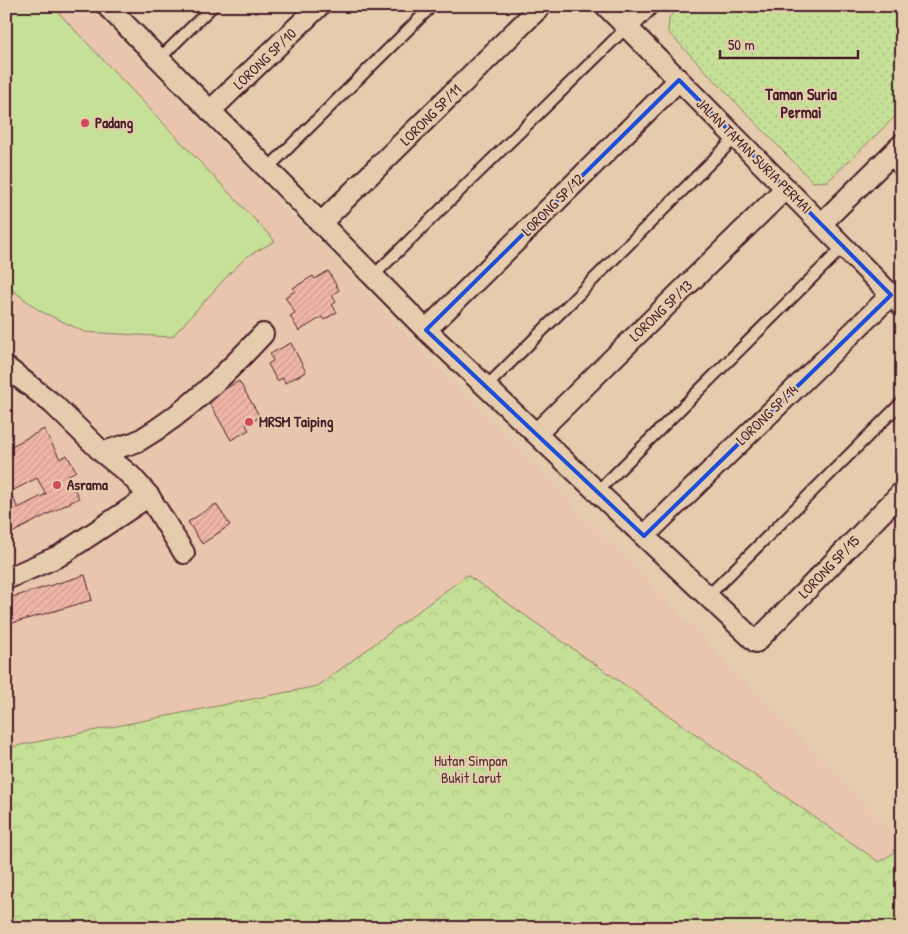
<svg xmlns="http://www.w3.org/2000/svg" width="908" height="934" font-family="'Patrick Hand',sans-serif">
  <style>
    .built { fill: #e8c5ac }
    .green { fill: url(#green-dots); stroke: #888061 }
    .forest { fill: url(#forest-crowns); stroke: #888061 }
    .pitch { fill: #c6e097; stroke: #888061 }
    .building { fill: url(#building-hatch); stroke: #4a1f2b; fill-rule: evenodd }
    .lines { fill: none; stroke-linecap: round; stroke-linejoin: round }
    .lane-casing { stroke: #4a1f2b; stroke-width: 14 }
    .street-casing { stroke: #4a1f2b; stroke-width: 24 }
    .lane { stroke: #e5ccad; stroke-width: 10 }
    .street { stroke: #e5ccad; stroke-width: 20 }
    .marked { fill: none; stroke: #1d4ed8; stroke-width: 4; stroke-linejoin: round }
    .poi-dot { fill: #d1495b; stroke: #e5ccad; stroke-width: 2 }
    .labels { text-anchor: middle; stroke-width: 4; stroke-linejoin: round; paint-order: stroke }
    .street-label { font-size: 15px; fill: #4a1f2b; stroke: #e5ccad }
    .poi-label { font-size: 15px; font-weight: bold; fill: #4a1f2b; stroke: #e5ccad; text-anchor: start }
    .park-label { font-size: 15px; fill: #563236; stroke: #e5ccad }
    .neighbourhood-label { font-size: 16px; font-weight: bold; fill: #4a1f2b; stroke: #e5ccad }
  </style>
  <defs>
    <pattern id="green-dots" width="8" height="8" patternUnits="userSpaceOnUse" patternTransform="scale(1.25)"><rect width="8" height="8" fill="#c6e097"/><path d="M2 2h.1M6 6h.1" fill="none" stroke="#acc082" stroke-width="1.8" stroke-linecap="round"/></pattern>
    <pattern id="forest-crowns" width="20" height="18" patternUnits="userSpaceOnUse" patternTransform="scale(1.25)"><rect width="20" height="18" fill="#c6e097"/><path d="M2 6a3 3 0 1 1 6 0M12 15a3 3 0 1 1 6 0" fill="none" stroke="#acc082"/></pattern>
    <pattern id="building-hatch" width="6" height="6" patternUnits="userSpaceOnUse" patternTransform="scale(1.25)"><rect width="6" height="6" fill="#efb6a8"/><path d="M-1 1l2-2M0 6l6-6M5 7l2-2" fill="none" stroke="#ce9c91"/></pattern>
  </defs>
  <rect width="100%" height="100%" fill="#e5ccad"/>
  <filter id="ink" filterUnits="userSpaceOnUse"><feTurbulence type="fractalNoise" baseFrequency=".02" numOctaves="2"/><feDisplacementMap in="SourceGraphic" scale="10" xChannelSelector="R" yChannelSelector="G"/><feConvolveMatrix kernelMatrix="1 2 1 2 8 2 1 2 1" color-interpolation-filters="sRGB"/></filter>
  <g filter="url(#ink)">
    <path class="built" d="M6,6H87L902,843V922L897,928L6,838Z"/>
    <path class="green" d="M680,6H902V110L828,181L813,182L668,32L669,18Z"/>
    <path class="forest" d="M467,575L879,862L902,848V928H6V748L318,686Z"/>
    <path class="pitch" d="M6,6H52L275,241L248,256L230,273L172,337L85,332L40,311L6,285Z"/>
    <path class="building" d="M328,271L339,290L332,295L336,302L332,305L337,312L324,320L322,317L299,331L290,316L295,313L285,297L295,291L293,288L313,276L315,279Z
      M291,343L306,372L285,383L283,378L277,381L268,364L273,361L270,354Z
      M239,381L260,417L246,425L249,430L231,440L207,399Z
      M44,429L60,459L67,455L76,471L67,476L79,498L6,536V449ZM37,478L46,494L18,508L10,492Z
      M216,504L230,525L202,544L188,522Z
      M85,575L92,600L6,625V599Z"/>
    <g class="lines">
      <g class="lane-casing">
        <path id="lane" d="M159,59L213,6
          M888,158L902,172
          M267,169L432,6
          M373,276L627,27
          M486,387L736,137
          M597,492L843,247
          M708,596L902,402"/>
      </g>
      <g class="street-casing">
        <path id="street" d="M107,6L426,330L756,642L902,492
          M606,6L902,306
          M627,27L647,6
          M210,111L319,6
          M321,223L541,6
          M821,224L902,144
          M426,330L679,80
          M6,367L53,404L103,453L130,475L149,496L184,553
          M536,434L786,188
          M103,453C115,447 128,446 140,440C187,412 226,374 263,334
          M644,536L891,295
          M6,579L59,556L149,496"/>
      </g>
      <use href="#lane" class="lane"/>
      <use href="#street" class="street"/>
    </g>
  </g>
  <path class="marked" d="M679,80L891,295L644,536L426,330Z"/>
  <g class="poi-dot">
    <circle cx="85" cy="123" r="5"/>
    <circle cx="249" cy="422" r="5"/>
    <circle cx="57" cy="485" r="5"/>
  </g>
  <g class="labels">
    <g class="street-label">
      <text transform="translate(265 59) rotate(-44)" y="5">LORONG SP/10</text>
      <text transform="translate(431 115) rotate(-45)" y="5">LORONG SP/11</text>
      <text transform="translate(754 156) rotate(45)" y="5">JALAN TAMAN SURIA PERMAI</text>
      <text transform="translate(553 205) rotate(-45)" y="5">LORONG SP/12</text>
      <text transform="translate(661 311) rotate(-44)" y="5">LORONG SP/13</text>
      <text transform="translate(767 415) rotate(-44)" y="5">LORONG SP/14</text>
      <text transform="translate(829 567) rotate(-46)" y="5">LORONG SP/15</text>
    </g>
    <g class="poi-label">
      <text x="95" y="128">Padang</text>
      <text x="259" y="427">MRSM Taiping</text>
      <text x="67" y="490">Asrama</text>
    </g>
    <g class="park-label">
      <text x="471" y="766">Hutan Simpan<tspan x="471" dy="17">Bukit Larut</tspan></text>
    </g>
    <g class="neighbourhood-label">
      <text x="801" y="100">Taman Suria<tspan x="801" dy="18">Permai</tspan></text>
    </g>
  </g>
  <rect width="908" height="934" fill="none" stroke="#e5ccad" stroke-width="25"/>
  <rect x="12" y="12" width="883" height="909" fill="none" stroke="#4a1f2b" stroke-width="2" filter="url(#ink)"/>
  <path d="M720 50v8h138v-8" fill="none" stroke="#4a1f2b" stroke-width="2.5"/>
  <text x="728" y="50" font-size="15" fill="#4a1f2b" stroke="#e5ccad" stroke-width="4" paint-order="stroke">50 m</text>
</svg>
